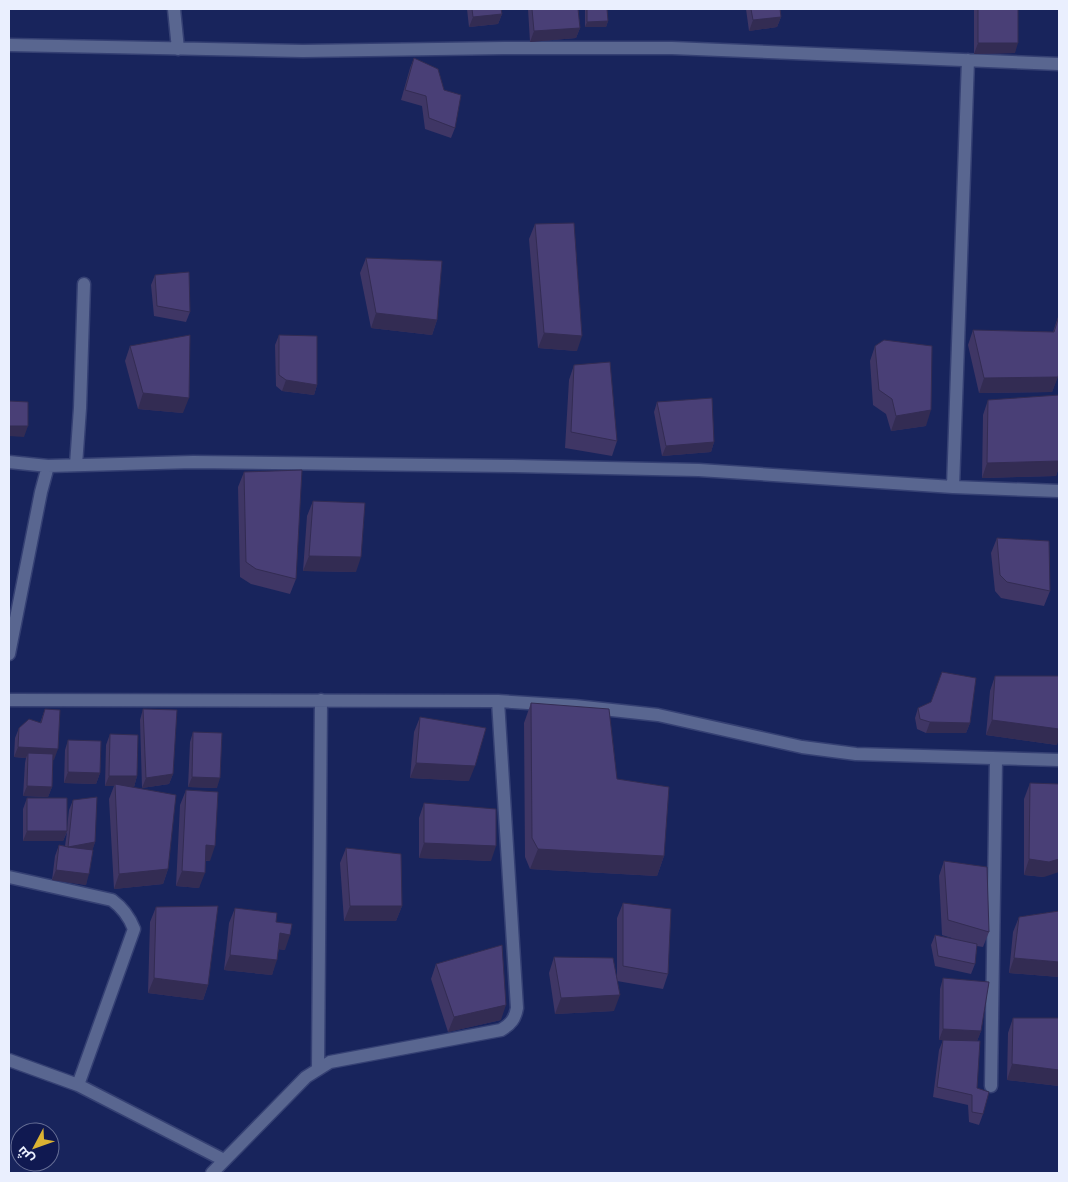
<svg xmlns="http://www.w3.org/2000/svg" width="1068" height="1182" font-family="Signika,Cairo,sans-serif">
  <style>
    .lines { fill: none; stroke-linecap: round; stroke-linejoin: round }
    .minor-casing { stroke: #354073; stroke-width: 15 }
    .minor { stroke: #596690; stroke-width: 12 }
    .wall { fill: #3f3665 }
    .shaded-wall { fill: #332c53 }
    .building { fill: #493f76; stroke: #332c53 }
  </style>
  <rect width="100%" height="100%" fill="#18245c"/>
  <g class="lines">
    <g class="minor-casing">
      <path id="minor" d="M174,9L178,49
        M9,45L303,51L504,48H672L1059,64
        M9,462L48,466L193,462L513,466L699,470L953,487L1059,491
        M76,465L80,408L84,284
        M953,487L968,60
        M9,654L41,492L48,466
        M9,700L498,701L575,706L658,715L802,747L856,754L1059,760
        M9,877L112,900C123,908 129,916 134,929L78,1085
        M9,1060L78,1085L224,1160
        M318,1068L321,700
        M991,1086L996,759
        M212,1173L306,1077L330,1062L501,1030C511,1024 515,1019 517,1008L498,701"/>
    </g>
    <use href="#minor" class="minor"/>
  </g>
  <path class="wall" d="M467,9H501L502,14L498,24L469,27Z
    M528,9H578L580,28L576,38L530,42Z
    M585,9H607L608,21L606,27H585Z
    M746,9H780L781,17L777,27L749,31Z
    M974,9H1018L1015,53L974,54Z
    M414,58L455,128L451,138L425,129L422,106L401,100L410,68Z
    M535,224L577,351L538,348L529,239Z
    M366,258L437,320L432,335L371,328L360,273Z
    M155,275L190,312L186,322L154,316L151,285Z
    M1059,314V373L1052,392L979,393L968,345L973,330L1053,332Z
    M279,335L317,385L314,395L282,391L276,386L275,345Z
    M130,346L183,413L138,409L125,361Z
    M875,346L926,426L891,431L886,414L873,405L870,361Z
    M574,365L617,441L612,456L565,448L569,380Z
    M988,400L1059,404V467L1056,476L982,478L983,415Z
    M657,402L714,442L711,452L662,456L654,412Z
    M244,472L296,579L290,594L251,584L240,577L238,487Z
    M313,501L356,572L303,571L307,516Z
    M997,538L1050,591L1044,606L1001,598L995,591L991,553Z
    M995,676L1057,745L986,735L990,691Z
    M531,703L617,779L664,856L657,876L530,869L525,857L524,723Z
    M918,708L970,723L966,733H926L917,729L915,718Z
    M45,709L54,760H53L52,787L48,797L23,796L25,763L26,758L14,757L15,738L19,728L40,723Z
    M143,709L173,774L169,784L142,788L140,720Z
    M420,717L469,781L410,778L414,732Z
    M193,732L217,788L188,787L190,742Z
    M110,734L137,776L134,787H129L168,869L163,884L114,889L109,799L114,786H105L106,745Z
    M68,740L100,773L96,784L64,783L65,750Z
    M1030,783L1044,877L1024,875V799Z
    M186,790L210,861H205L199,888L176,886L180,805Z
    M27,798L67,828L69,810L73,800L95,842L92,850L86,885L52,880L55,856L59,845L65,846L67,832L63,841H23V809Z
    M424,803L491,861L419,858V818Z
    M346,848L402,906L396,921H344L340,863Z
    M944,861L989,932L983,947L977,946L975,964L971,974L935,966L931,945L935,935L955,939L942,935L939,876Z
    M623,903L668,974L663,989L617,981V918Z
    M156,907L208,985L203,1000L148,993L150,922Z
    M235,908L276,922L285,950L279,949L272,975L224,970L229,923Z
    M1059,911V977L1009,973L1013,932L1019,917Z
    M554,957L614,1011L555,1014L549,973Z
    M436,964L501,1020L448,1032L431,979Z
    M943,978L981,1031L977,1041L939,1040L940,989Z
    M1013,1018H1059V1086L1007,1080L1008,1033Z
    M943,1040L977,1088L983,1114L979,1125L969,1122L968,1105L933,1097L939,1050Z"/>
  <path class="shaded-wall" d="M502,14L498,24L469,27L473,17Z
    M781,17L777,27L749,31L753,20Z
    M608,21L606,27H585L587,22Z
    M580,28L576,38L530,42L534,31Z
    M978,43H1018L1015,53L974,54Z
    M376,313L437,320L432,335L371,328Z
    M544,333L582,336L577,351L538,348Z
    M1058,377L1052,392L979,393L984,378Z
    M286,380L317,385L314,395L282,391Z
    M143,393L189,398L183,413L138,409Z
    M931,410L926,426L891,431L896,416Z
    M9,426H28L24,437L9,436Z
    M714,442L711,452L662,456L666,446Z
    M1059,461V467L1056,476L982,478L987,463Z
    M309,556L361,557L356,572L303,571Z
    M992,720L1059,729V740L1057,745L986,735Z
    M930,722L970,723L966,733H926Z
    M18,747L58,749L54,760L28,758V753L26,758L14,757Z
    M416,763L475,766L469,781L410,778Z
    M68,772L100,773L96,784L64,783Z
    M173,774L169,784L142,788L146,778Z
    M109,776H137L134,787L115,786V784L114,786H105Z
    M192,777L220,778L217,788L188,787Z
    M27,786L52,787L48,797L23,796Z
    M27,831H67L63,841H23Z
    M95,842L92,852L68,847Z
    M424,843L496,846L491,861L419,858Z
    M206,845L215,846L210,861L201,860Z
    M538,849L664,856L657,876L530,869Z
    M1029,859H1059V872L1044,877L1024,875Z
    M168,869L163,884L114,889L119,874Z
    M56,870L89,874L86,885L52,880Z
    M182,871L205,873L199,888L176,886Z
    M350,906H402L396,921H344Z
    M280,933L290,935L285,950L275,949Z
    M230,955L277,960L272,975L224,970Z
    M1014,958L1059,962V977L1009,973Z
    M154,978L208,985L203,1000L148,993Z
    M620,995L614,1011L555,1014L561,998Z
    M506,1005L501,1020L448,1032L454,1017Z
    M943,1029L981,1031L977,1041L939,1040Z
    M1012,1064L1059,1070V1086L1007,1080Z"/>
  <path class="building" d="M472,9H501L502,14L473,17Z
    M532,9H578L580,28L534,31Z
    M587,9H607L608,21L587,22Z
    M751,9H780L781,17L753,20Z
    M978,9H1018V43H978Z
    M414,58L438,69L444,90L461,95L455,128L429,118L426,96L405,90Z
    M574,223L582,336L544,333L535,224Z
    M366,258L442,261L437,320L376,313Z
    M189,272L190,312L157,306L155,275Z
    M1059,316V373L1058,377L984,378L973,330L1054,332Z
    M190,335L189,398L143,393L130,346Z
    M279,335L317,336V385L286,380L279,375Z
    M884,340L932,346L931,410L896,416L892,399L879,390L875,346Z
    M610,362L617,441L571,432L574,365Z
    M1059,395V461L987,463L988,400Z
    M712,398L714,442L666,446L657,402Z
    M9,401L28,402V426H9Z
    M302,470L296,579L256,569L246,562L244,472Z
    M313,501L365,503L361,557L309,556Z
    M997,538L1049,541L1050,591L1007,582L1000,575Z
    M942,672L976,678L970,723L930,722L920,719L918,708L931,702Z
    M995,676H1059V729L992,720Z
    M531,703L609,709L617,779L669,787L664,856L538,849L532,838Z
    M45,709L60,710L58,749L18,747L19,728L29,719L41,723Z
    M143,709L177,710L173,774L146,778Z
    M420,717L486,728L475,766L416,763Z
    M193,732L222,733L220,778L192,777Z
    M110,734L138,735L137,776H109Z
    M68,740L101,741L100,773L68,772Z
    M28,753L53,754L52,787L27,786Z
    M1030,783L1059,784V859L1049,862L1029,859Z
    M115,784L176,795L168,869L119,874Z
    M186,790L218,792L215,846L206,845L205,873L182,871Z
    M97,797L95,842L68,847L93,850L89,874L56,870L59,845L68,847L73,800Z
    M27,798H67V831H27Z
    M424,803L496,809V846L424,843Z
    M346,848L401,854L402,906H350Z
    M944,861L987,867L989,932L948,920Z
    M623,903L671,909L668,974L623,966Z
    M218,906L208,985L154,978L156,907Z
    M235,908L277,913L276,922L292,924L290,935L280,933L277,960L230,955Z
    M1059,911V962L1014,958L1019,917Z
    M935,935L977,944L975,964L938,956Z
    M502,945L506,1005L454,1017L436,964Z
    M554,957L613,958L620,995L561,998Z
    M943,978L989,982L981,1031L943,1029Z
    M1013,1018H1059V1070L1012,1064Z
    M943,1040L980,1041L977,1088L989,1092L983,1114L972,1112V1095L937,1087Z"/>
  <rect width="1068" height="1182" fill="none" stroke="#eaeffe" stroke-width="20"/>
  <g transform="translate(35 1147) rotate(229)"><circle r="24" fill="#101951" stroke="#676f96"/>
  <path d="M0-4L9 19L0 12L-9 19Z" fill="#dbb233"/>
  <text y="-8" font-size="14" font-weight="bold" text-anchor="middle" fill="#eaeffe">ش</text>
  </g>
</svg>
